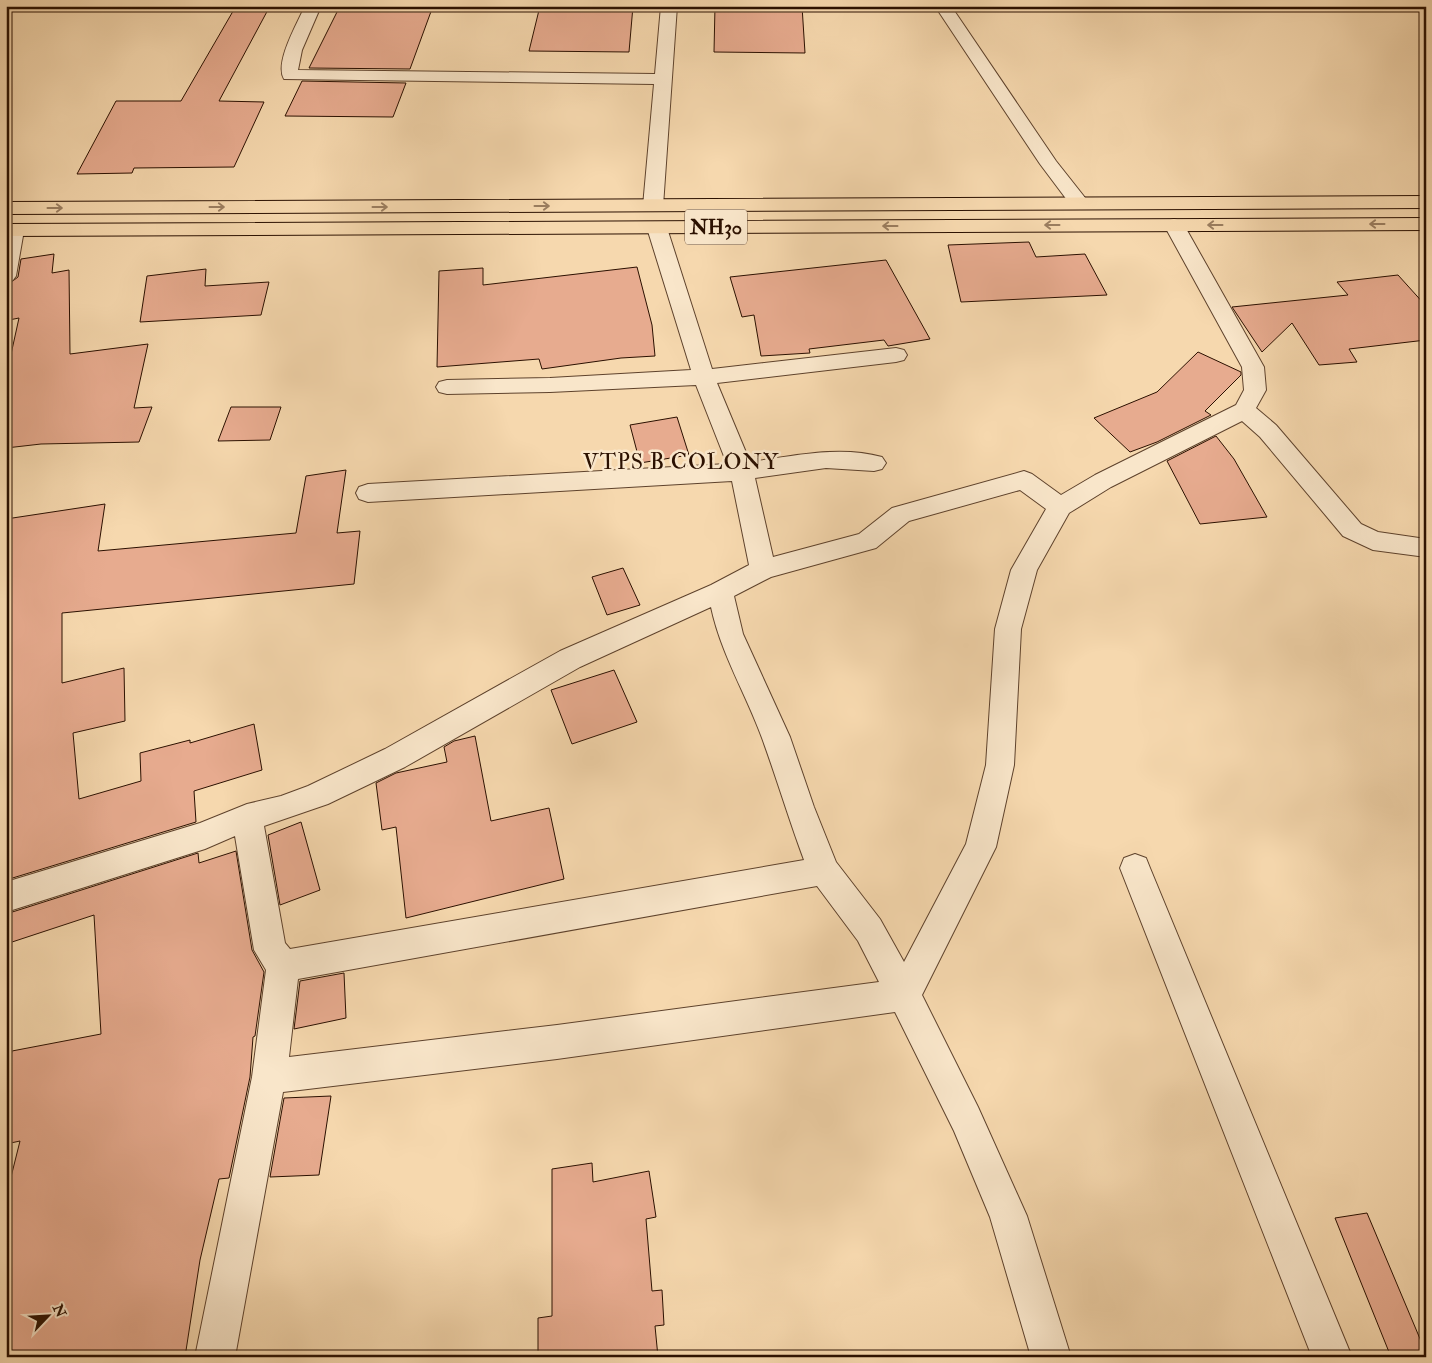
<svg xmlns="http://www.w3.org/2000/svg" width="1432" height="1363" font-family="'IM FELL Double Pica',serif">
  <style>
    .building { fill: #e7ab8f; stroke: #2b1000 }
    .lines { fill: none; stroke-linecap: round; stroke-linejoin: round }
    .minor-casing { stroke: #5e422c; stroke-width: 2 }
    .highway-casing { stroke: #2b1000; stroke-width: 2 }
    .minor { fill: #f9e6ca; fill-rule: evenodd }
    .highway { fill: #f6d8ae; fill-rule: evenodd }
    .oneway { stroke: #9b7e60 }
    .labels { text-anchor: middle; stroke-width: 5; stroke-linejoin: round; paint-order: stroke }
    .shield { fill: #f9e6ca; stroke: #69503d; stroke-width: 1 }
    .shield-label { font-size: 20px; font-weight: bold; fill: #2b1000 }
    .neighbourhood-label { font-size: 22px; letter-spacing: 1px; fill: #2b1000; stroke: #f9e6ca }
  </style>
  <rect width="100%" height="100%" fill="#f6d8ae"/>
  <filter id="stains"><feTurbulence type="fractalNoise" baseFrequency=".004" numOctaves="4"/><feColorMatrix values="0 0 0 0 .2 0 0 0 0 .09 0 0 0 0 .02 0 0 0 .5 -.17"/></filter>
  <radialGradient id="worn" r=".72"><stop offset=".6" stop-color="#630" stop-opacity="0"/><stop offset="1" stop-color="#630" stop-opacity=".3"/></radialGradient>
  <path class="building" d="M236,6H270L219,101L264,102L234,167L134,168L132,173L77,174L116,101H181Z
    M340,6H433L410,69L309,68Z
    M540,6H633L629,52L529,51Z
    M715,6H802L805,53L714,52Z
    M302,81L406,83L393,117L285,116Z
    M1029,242L1036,257L1085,254L1107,295L961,302L948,245Z
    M54,254L52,273L69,270L70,354L148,344L134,408L152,407L139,442L41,444L6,448V377L19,318L9,320L10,283L18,277L21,259Z
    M886,260L930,339L888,346L884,340L809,349L810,353L761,356L754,315L742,317L730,277Z
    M637,267L652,325L655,356L621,358L542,369L539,359L437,367L439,271L483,268V285Z
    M206,269L205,286L269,282L261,315L140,322L147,276Z
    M1398,275L1426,306V340L1349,349L1357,362L1319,365L1292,323L1262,352L1232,307L1348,295L1337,282Z
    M1198,352L1241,372V375L1205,411L1211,415L1157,442L1130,452L1094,418L1157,392Z
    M231,407H281L270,440L218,441Z
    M677,417L689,455L640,463L630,425Z
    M1216,436L1234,459L1267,517L1200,524L1167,461Z
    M346,470L337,533L360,531L354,584L62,613V683L124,668L125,721L73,733L79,799L141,781L140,753L190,740V743L254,724L262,770L194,791L196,822L6,880V519L105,504L98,551L296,533L306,476Z
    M623,568L640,605L607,615L592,577Z
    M614,670L637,722L572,744L551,690Z
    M475,736L491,821L549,808L564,879L406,918L396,827L382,830L376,783L396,773L447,762L444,747L454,741Z
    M301,822L320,890L280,905L268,835Z
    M236,851L252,950L264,972L255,1036L253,1037L250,1077L229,1178L219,1179L200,1260L185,1357H6V1197L20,1141L6,1144V1087L12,1051L101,1034L94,915L6,944V914L198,853L199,863Z
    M344,973L346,1018L294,1029L300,981Z
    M331,1096L319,1175L270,1177L284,1098Z
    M592,1163L593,1182L649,1171L656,1217L646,1219L652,1291L662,1290L664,1325L655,1326L658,1357H538V1318L552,1316V1169Z
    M1367,1213L1426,1353V1357H1391L1335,1218Z"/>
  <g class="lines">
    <g class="minor-casing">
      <path id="minor" d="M305,6H321L302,50L298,70L655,74L661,6H677L663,206L660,210H646L643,206L654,84L284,79C274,63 298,22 305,6Z
        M935,6H951L1056,161L1090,204L1087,208H1073L1040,164Z
        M1174,219L1181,221L1184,225L1264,367L1266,390L1256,408L1276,425L1361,524L1378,532L1426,539V557L1373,550L1343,536L1260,437L1242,421L1111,487L1069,513L1037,570L1021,629L1014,765L996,847L922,995L978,1107L1027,1216L1071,1357H1031L990,1217L954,1131L895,1012L557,1059L283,1092L235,1357H195L252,1077L266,970L254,950L235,836L205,849L6,912V882L200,823L247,804L281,796L308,786L385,749L560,651L711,585L749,565L732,481L368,502L359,499L356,493L359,487L368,484L727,464L696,385L550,392L447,394L439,392L436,387L439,382L447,380L550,378L691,370L647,228L650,224H664L667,228L712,369L896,348L904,350L907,355L904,360L896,362L717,383L750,462C793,456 840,445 882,457L886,463L882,469L874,471L826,468L755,478L773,557L859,534L892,508L1024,471L1032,474L1061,495L1095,475L1236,405L1244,390L1242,367L1164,225L1167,221ZM1020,490L1046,509L1011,570L995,629L986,765L966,844L904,962L880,919L836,862L814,807L790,737L743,634L734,596L771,577L876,548L909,521ZM711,607C721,654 746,694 762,738C777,779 789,820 804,860L290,949L285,943L264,826L328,804L405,767L580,667ZM817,886L858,941L879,982L557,1025L289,1057L298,979Z
        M14,224L21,226L24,230L16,276L13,280L6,282V227Z
        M1135,854L1146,858L1150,868L1352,1357H1312L1120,868L1124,858Z"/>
    </g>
    <g class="highway-casing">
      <path id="highway" d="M1426,196V208L6,214V202Z
        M1426,218V230L6,236V224Z"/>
    </g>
    <use href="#minor" class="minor"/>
    <use href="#highway" class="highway"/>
  </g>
  <defs><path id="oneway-shaft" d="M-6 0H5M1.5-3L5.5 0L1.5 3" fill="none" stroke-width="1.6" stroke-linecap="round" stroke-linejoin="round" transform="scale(1.25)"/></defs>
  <g class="oneway">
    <use href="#oneway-shaft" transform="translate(542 206)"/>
    <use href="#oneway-shaft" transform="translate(217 207)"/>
    <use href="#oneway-shaft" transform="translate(380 207)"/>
    <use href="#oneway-shaft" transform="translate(55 208)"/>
    <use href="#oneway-shaft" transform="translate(1377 224) rotate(180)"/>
    <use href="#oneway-shaft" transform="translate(1052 225) rotate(180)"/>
    <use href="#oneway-shaft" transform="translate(1215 225) rotate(180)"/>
    <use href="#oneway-shaft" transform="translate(890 226) rotate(180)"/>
  </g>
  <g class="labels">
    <rect class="shield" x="685" y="209.5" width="62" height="35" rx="4"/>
    <g class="shield-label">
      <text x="716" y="234">NH30</text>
    </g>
    <g class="neighbourhood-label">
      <text x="681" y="469">VTPS B COLONY</text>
    </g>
  </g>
  <rect width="1432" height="1363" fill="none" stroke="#f6d8ae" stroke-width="25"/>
  <rect x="8" y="8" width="1417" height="1348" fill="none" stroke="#2b1000" stroke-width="2.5"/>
  <rect x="12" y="12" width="1407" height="1338" fill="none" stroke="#2b1000"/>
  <g transform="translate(48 1316) rotate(65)" stroke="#f9e6ca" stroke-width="4" paint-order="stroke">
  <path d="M0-4L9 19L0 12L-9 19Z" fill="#2b1000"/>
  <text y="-8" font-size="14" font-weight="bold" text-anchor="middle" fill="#2b1000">N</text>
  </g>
  <rect width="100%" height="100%" filter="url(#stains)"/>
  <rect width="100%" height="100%" fill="url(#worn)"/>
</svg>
